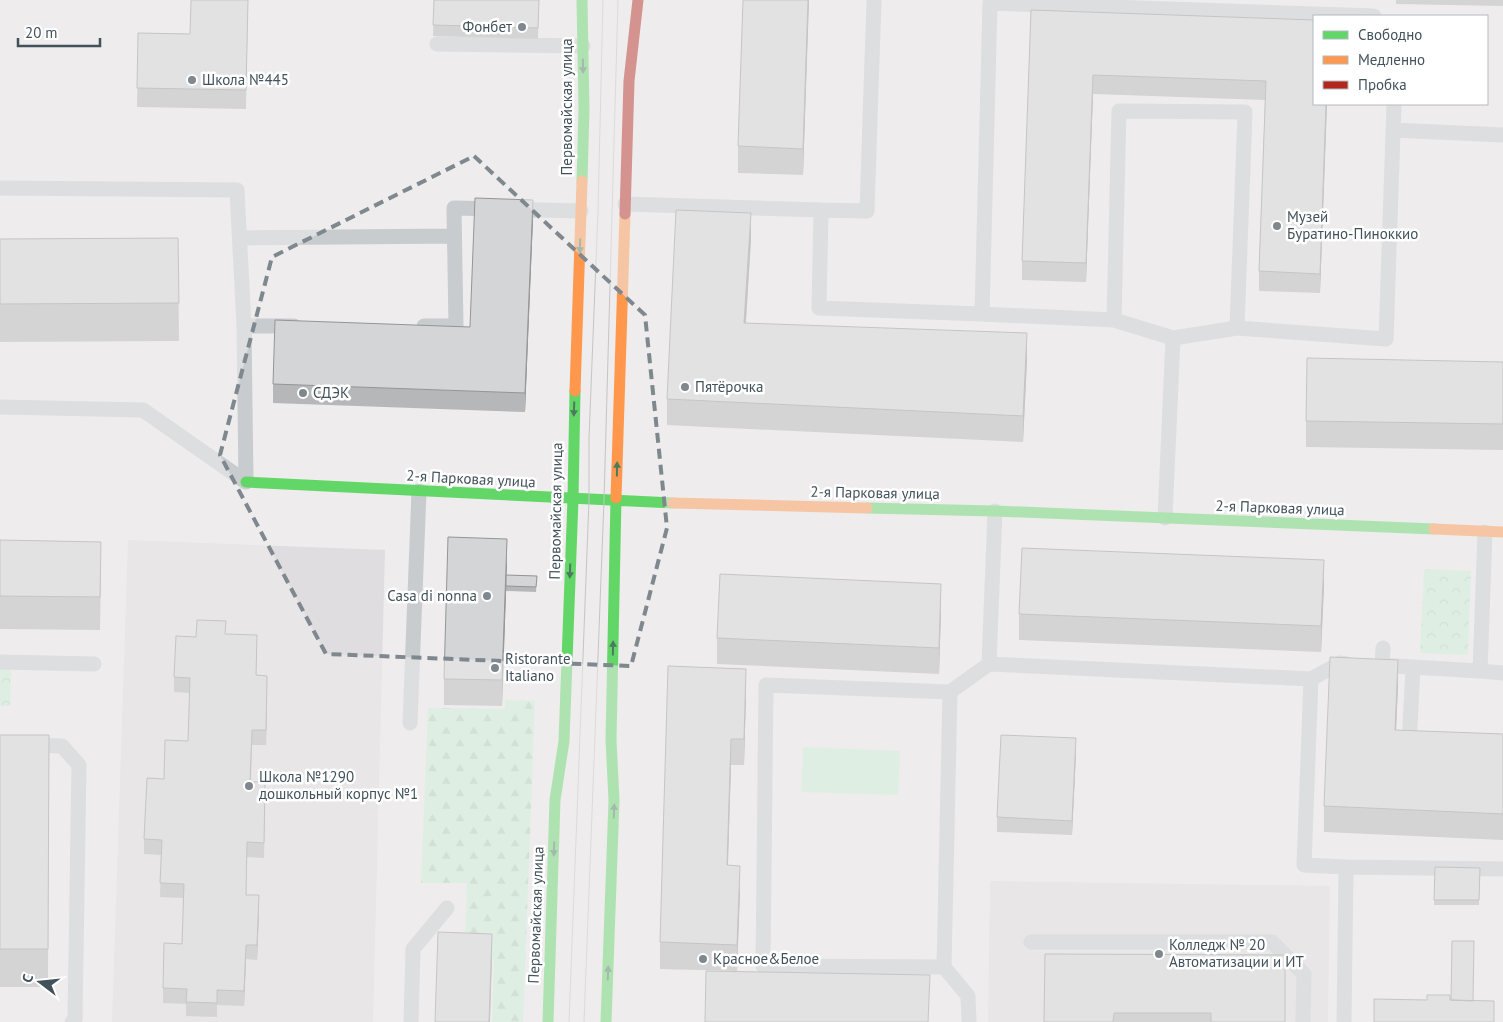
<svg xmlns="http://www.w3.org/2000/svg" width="1503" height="1022" font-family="'PT Sans',sans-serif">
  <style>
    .education { fill: #dfdddf }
    .forest { fill: url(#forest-firs) }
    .park { fill: url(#park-crowns) }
    .pitch { fill: #cdf0d6 }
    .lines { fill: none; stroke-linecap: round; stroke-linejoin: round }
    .lane { stroke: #c8ccce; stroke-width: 15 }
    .fast { stroke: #63d668; stroke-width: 11 }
    .slow { stroke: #ff974d; stroke-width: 11 }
    .jam { stroke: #b3261e; stroke-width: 11 }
    .tram { stroke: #c3c5c7; stroke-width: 1 }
    .wall { fill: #b6b7b9 }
    .shaded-wall { fill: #949596 }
    .building { fill: #d4d5d7; stroke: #949596 }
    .oneway { fill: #4c7a5f }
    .marked { fill: none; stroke: #7e888e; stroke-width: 4; stroke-dasharray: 10 6; stroke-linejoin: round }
    .poi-dot { fill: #7e888e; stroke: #fff; stroke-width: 2 }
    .labels { text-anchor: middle; stroke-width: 5; stroke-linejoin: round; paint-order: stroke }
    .poi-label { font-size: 15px; fill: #42525b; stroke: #fff; text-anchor: start }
    .street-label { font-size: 15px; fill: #42525b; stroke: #fff }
  </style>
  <defs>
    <pattern id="forest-firs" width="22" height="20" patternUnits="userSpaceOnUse" patternTransform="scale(1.25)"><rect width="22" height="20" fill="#cdf0d6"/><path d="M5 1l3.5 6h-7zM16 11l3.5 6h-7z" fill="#b1d0ba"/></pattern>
    <pattern id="park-crowns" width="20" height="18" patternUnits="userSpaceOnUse" patternTransform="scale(1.25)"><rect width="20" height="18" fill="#cdf0d6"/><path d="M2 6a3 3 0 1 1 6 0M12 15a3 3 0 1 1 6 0" fill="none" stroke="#b1d0ba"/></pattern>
  </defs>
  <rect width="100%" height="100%" fill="#eeecec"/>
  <path class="education" d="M128,540L385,550L373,1022H112Z
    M990,881L1330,886L1328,1022H988Z"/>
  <path class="forest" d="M506,700L535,701L523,1022H492L494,959L465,945L467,883H421L428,708L505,709Z"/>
  <path class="park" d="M1424,569L1471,571L1468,655L1420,653Z
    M0,667H11L10,706H0Z"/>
  <path class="pitch" d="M803,747L900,751L898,795L801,792Z"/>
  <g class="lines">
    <path class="lane" d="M437,44L583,46
      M1393,130L1503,135
      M0,188L237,190L244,326
      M625,204L821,210L819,308L982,314L990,3L1374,16
      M821,210L867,211L874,0
      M240,238L454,236
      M982,314L1114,320L1173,338
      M1114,320L1119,111L1245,112L1237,328
      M424,326H456L454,208L581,211
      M0,407L143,410L246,482
      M246,482L244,326H294
      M995,511L989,664L1311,679L1340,663L1347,664
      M1165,518L1173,338L1237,328L1386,339L1394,104
      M0,662L94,664
      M1378,665L1480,671L1485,532
      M1382,666L1383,648
      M1413,667L1409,745L1414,746
      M1480,671L1503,673
      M1311,679L1304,865L1346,867L1344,1022
      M950,692L944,967L968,996L969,1022
      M410,723L419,491
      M0,744L62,746L79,765L75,1019L72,1022
      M1346,867L1503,869
      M1031,942H1272L1304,974L1303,1022
      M944,967L763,966L766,685L950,692L989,664
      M411,1022L413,949L447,908"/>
    <path class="fast" d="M582,181L584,110L582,0
      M246,482L673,503
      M867,508L995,511L1434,529
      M548,1022L555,800L564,741L573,499L575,391
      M606,1022L614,800L611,740L616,498"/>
    <path class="slow" d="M575,391L582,181
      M616,498L625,214
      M673,503L867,508
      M1434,529L1503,532"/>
    <path class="jam" d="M625,214L629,81L638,0"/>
    <path class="tram" d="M569,1022L589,500V438L598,211L603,0
      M584,1022L604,500L618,0"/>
  </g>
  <path class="wall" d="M248,0L246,109L137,107L138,33L190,34Z
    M434,0H539L538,39L433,36Z
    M809,0L803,175L738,173V146Z
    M1396,0H1503V6L1396,4Z
    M1031,10L1314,20L1327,104L1320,293L1259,291V271L1265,100L1093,94L1086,282L1022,280V261Z
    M533,219L525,412L273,403V384L470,327Z
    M178,238L179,341L0,342V239Z
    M751,239L746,323L1027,360L1023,442L667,425V399Z
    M1503,362V450L1306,447V421Z
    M0,540L101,575L100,630L0,629Z
    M506,575L537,576L536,592L506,591L502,706L444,705V679Z
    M1324,586L1321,652L1019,640V614Z
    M941,610L939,674L717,664V638Z
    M226,634L257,650L256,676L267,690L266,745H252L251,782L265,797L264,858L247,857L246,895L259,910L257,960L246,959L244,1006L217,1005V1017L186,1016V1004L163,1003V988L182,944L184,898L160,897L161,855L144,854V839L164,779L188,741L190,693L174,692V677Z
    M1398,686L1396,730L1503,734V840L1324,832V806Z
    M746,695L744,765H731L728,865L740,892L737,971L660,969V942Z
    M0,735H49L48,987H0Z
    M1076,753L1072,835L997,832V817Z
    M1435,867L1480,868L1479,905H1434Z
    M1045,954L1285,1022H1044Z"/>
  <path class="shaded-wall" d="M808,0H809L803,175V149Z
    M1093,75V94L1086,282V263Z
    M1326,104H1327L1320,293V274Z
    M533,200V219L525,412V393Z
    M751,213V239L744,349V323Z
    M1027,333V360L1023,442V416Z
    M507,539V565L502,706V680Z
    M1324,560V586L1321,652V626Z
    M941,584V610L939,674V648Z
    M1398,660V686L1395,756V730Z
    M746,669V695L744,765V739Z
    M267,676V690L266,745V730Z
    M1076,738V753L1072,835V821Z
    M731,739V765L727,891V865Z
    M740,866V892L737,971V945Z
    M259,895V910L257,960V945Z
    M492,934V960L490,1022H489Z
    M246,945V959L244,1006V991Z"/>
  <path class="building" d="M191,0H248L246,90L137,88L138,33L190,34Z
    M434,0H539L538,28L433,25Z
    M743,0H808L803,149L738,146Z
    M1031,10L1314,20V104H1326L1320,274L1259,271L1266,81L1093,75L1086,263L1022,261Z
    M475,198L533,200L525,393L273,384L275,320L470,327Z
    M676,210L751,213L744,323L1027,333L1023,416L667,399Z
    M178,238L179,303L0,304V239Z
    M1307,358L1503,362V424L1306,421Z
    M448,537L507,539L502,680L444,679Z
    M0,540L101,542L100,597L0,596Z
    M1022,548L1324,560L1321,626L1019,614Z
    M720,574L941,584L939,648L717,638Z
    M506,575L537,576L536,587L506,586Z
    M197,620L226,621L225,634L257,635L256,675L267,676L266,730H252L250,782H265L264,843L247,842L246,895H259L257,945H246L244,991L217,990V1003L186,1002L187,989L163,988L164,943L182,944L184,884L160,883L162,840L144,839L147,778L164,779L165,740L188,741L190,678L174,677L176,636L196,637Z
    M1330,657L1398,660L1395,730L1503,734V814L1324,806Z
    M668,666L746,669L744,739H731L727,865L740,866L737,945L660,942Z
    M0,735H49L48,949H0Z
    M1001,735L1076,738L1072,821L997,817Z
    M1435,867L1480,868L1479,900H1434Z
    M438,932L492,934L489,1022H435Z
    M1452,941H1474L1473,1001L1451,1000Z
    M1045,954L1285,955V1022H1211V1013H1114L1113,1022H1044Z
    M706,971L930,975L928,1022H705Z
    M1427,995H1450V1000L1494,1001V1022H1374V999L1427,1000Z"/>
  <defs><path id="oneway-solid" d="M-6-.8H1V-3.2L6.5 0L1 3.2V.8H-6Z" transform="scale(1.25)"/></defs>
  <g class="oneway">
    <use href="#oneway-solid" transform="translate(583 66) rotate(89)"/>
    <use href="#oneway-solid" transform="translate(580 246) rotate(92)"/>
    <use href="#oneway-solid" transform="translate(574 409) rotate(92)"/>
    <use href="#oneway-solid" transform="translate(617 469) rotate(-89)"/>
    <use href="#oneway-solid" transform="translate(570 571) rotate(92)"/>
    <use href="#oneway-solid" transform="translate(613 648) rotate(-89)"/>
    <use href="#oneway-solid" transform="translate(614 811) rotate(-88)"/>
    <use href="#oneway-solid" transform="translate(554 849) rotate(92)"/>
    <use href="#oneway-solid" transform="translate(608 973) rotate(-88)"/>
  </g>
  <path d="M0 0H1503V1022H0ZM474,156L645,315L667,528L631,666L326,654L220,455L272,257Z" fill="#eeecec" fill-opacity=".55" fill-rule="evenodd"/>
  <path class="marked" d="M474,156L645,315L667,528L631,666L326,654L220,455L272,257Z"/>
  <g class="poi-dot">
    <circle cx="522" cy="27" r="5"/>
    <circle cx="192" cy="80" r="5"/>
    <circle cx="1277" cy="226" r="5"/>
    <circle cx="685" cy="387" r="5"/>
    <circle cx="303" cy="393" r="5"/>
    <circle cx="487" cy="596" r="5"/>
    <circle cx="495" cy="668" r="5"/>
    <circle cx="249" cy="786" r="5"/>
    <circle cx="1159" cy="954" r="5"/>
    <circle cx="703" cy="959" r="5"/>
  </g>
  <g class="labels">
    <g class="poi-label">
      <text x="512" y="32" text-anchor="end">Фонбет</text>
      <text x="202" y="85">Школа №445</text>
      <text x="1287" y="222">Музей<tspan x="1287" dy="17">Буратино-Пиноккио</tspan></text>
      <text x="695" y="392">Пятёрочка</text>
      <text x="313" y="398">СДЭК</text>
      <text x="477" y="601" text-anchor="end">Casa di nonna</text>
      <text x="505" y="664">Ristorante<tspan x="505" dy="17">Italiano</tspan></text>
      <text x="259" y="782">Школа №1290<tspan x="259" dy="17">дошкольный корпус №1</tspan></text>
      <text x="1169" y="950">Колледж № 20<tspan x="1169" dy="17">Автоматизации и ИТ</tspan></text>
      <text x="713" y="964">Красное&amp;Белое</text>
    </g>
    <g class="street-label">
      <text transform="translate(567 107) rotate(-90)" y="5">Первомайская улица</text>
      <text transform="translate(471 479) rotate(3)" y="5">2-я Парковая улица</text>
      <text transform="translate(875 493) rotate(1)" y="5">2-я Парковая улица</text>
      <text transform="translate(1280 508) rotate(2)" y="5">2-я Парковая улица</text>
      <text transform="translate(556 511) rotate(-89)" y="5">Первомайская улица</text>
      <text transform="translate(536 915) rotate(-88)" y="5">Первомайская улица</text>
    </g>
  </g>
  <rect x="1313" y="15" width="175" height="90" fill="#ffffff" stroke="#b3babd"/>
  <rect x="1323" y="31" width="25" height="8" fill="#63d668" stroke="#b3babd"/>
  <text x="1358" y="40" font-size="15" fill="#42525b">Свободно</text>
  <rect x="1323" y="56" width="25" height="8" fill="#ff974d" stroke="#b3babd"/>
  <text x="1358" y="65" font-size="15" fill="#42525b">Медленно</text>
  <rect x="1323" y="81" width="25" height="8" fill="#b3261e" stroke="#b3babd"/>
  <text x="1358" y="90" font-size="15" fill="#42525b">Пробка</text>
  <g transform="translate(40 982) rotate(286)" stroke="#ffffff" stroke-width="4" paint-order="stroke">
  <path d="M0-4L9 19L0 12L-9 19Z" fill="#42525b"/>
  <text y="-8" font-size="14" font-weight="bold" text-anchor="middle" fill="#42525b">С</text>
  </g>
  <path d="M18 38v8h82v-8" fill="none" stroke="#42525b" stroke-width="2.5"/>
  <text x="25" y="38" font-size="15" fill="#42525b" stroke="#ffffff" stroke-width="4" paint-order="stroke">20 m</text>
</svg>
